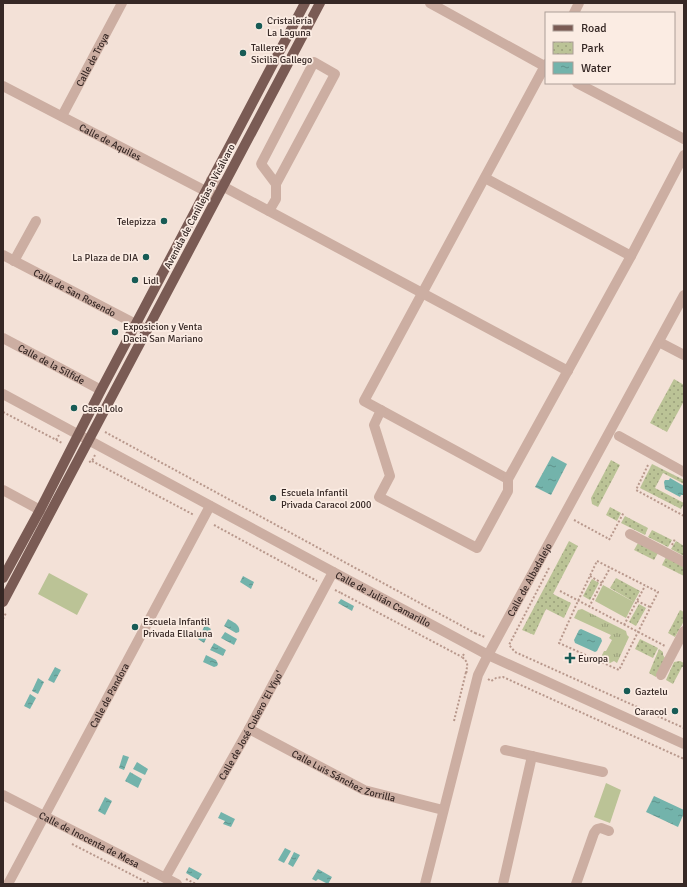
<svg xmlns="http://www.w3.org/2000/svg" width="687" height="887" font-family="Signika,sans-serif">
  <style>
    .grass { fill: url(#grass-tufts) }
    .park { fill: url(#park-dots) }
    .pitch { fill: #bbc396 }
    .water { fill: url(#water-ripples) }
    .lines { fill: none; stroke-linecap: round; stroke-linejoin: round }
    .path { stroke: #b8988c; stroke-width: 2; stroke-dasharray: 2 2; stroke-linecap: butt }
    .minor { stroke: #ccaea2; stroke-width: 10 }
    .major { stroke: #7a5b54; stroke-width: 10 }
    .poi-dot { fill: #175b55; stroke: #fbece3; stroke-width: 1.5 }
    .labels { text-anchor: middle; stroke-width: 3.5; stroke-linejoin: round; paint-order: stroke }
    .poi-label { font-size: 10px; fill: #362825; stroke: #fbece3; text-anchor: start }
    .street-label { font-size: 10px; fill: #362825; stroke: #fbece3 }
  </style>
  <defs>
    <pattern id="grass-tufts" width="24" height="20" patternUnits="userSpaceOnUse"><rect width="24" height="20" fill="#bbc396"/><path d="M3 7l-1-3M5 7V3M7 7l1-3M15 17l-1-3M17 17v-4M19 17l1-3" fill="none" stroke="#999e7a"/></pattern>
    <pattern id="park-dots" width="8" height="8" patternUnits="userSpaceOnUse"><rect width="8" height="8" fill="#bbc396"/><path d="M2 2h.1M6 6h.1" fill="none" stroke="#999e7a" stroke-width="1.8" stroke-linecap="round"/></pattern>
    <pattern id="water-ripples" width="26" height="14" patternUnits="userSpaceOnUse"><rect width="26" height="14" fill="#73b3ab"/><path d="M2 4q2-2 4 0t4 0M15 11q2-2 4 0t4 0" fill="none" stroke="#5f928b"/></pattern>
  </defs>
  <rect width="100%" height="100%" fill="#f3e1d7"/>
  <path class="grass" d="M582,609L626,631L627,635L629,637L617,663L614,661L610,663L600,659L604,651H606L612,640L609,638L611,635L574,618L578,610Z"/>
  <path class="park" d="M674,379L684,385V401L667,432L650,423Z
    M611,460L620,465L598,507L592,504L591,498Z
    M652,464L684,480V484L663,473L655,488L684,503L681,509L640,488Z
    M610,507L621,513L617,521L606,515Z
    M625,516L648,528L645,535L621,523Z
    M652,530L672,540L668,547L648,537Z
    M569,541L578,546L553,594L571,603L564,618L546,609L534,635L522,630Z
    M676,541L684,546V556L671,549Z
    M638,543L658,553L654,560L634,550Z
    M666,557L684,567V576L662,565Z
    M616,578L640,591L634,602L610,588Z
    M592,579L599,583L590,600L583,596Z
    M639,604L646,608L636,626L629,622Z
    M680,610L684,612V621L675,637L668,633Z
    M640,639L658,648L653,658L635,649Z
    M659,649L663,652V655L665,658L656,677L649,673Z
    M680,661L684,663V667H682L673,684L666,680L674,662Z"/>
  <path class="pitch" d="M49,573L88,594L77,615L38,594Z
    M603,585L634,602L626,618L595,601Z
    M606,783L621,790L610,823L594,817Z"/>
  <path class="water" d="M552,456L567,464L551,495L535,487Z
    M670,478L684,486V495H681L680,497L665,489L664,482L665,480H669Z
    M243,576L254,582L251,589L240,582Z
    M341,599L354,606L352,611L338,603Z
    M228,619C233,622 241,625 239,632L236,633L224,626Z
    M205,625L211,629L204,643L198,639Z
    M581,629L601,638L602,641L597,651L595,652L575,643L574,640L579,630Z
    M225,632L237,639L234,645L221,638Z
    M214,643L226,650L223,656L210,650Z
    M206,655L216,660L218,664L217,666L214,667L203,662Z
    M55,667L61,670L54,683L48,680Z
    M38,678L44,682L38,694L32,691Z
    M30,694L36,698L30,709L24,706Z
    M123,755L129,757L124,770L119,768Z
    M137,762L148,769L145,775L133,769Z
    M130,772L142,779L138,788L125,781Z
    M654,796L684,810V813L678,827L646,812Z
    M105,797L112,801L105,815L98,811Z
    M221,812L235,819L231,827L223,824L225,821L218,818Z
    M285,848L291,851L284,863L278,860Z
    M294,852L300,855L293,867L288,864Z
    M189,867L202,874L198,880L186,873Z
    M318,869L332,877L328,884L318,879L316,881L312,879Z"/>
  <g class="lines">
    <path class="path" d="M3,412L62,443
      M105,432L475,633
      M56,440L59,435
      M92,461L194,515
      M89,462L92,461L95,455
      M648,465L636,490L684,516
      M574,520L609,539
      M214,525L317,581
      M609,540L624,512
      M672,545L675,539
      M597,561L658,592L619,670L559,643L578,601Z
      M549,568L509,645L515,652L684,728
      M590,576L602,583
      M335,590L341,593
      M560,591L665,646
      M341,593L462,657
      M637,601L650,607
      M589,607L610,568
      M3,619L6,613
      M624,625L645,586
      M475,633L485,637
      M464,654L462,657C468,662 468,664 466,672H469
      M488,679L491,681L496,678L503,677L684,759
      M454,721L466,672
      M72,844L150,884
      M186,879L196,884"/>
    <g class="minor">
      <path d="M430,3L546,67"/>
      <path d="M574,13L579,3"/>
      <path d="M546,64L364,401L508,479L631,256L684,155"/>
      <path d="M577,83L684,139"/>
      <path id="s1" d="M3,86L217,197"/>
      <path id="s2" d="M62,116L122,3"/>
      <path d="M485,178L631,256"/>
      <path d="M211,180L568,371"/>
      <path d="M269,211L276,199V184L335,74L314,62L261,164L276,184"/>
      <path id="s3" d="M3,255L147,330"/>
      <path d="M14,261L36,221"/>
      <path id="s4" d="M3,338L101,390"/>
      <path d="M659,342L684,355"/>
      <path id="s5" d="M3,394L348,580L488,655L684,744"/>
      <path d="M381,410L374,425L390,476L379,497L477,548L508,491V479"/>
      <path d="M619,436L684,472"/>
      <path d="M3,490L40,510"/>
      <path d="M630,534L684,562"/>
      <path d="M661,675L684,631"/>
      <path id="s6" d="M249,729L364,790L443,810"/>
      <path d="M505,750L603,772"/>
      <path id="s7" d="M3,795L177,884"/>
      <path id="s8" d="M165,878L249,729L333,572"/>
      <path id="s9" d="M8,884L210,506"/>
      <path id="s10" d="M425,884L478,675L488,655L684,295"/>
      <path d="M503,884L532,756"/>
      <path d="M576,884L594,833L597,829L601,828L609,831"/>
    </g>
    <path class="major" d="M3,578L40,510L101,390L305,3
      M3,602L320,3"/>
  </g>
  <g class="poi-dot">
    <circle cx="259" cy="26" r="4"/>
    <circle cx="243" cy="53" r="4"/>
    <circle cx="164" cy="221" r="4"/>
    <circle cx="146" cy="257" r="4"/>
    <circle cx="135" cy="280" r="4"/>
    <circle cx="115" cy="332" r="4"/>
    <circle cx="74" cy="408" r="4"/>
    <circle cx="273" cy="498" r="4"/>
    <circle cx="135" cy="627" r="4"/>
    <path d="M568 652h4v4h4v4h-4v4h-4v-4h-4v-4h4z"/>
    <circle cx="627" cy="691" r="4"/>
    <circle cx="675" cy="711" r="4"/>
  </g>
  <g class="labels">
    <g class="poi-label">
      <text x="267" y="24">Cristalería<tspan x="267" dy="12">La Laguna</tspan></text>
      <text x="251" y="51">Talleres<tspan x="251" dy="12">Sicilia Gallego</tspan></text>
      <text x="156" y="225" text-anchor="end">Telepizza</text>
      <text x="138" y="261" text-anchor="end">La Plaza de DIA</text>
      <text x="143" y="284">Lidl</text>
      <text x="123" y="330">Exposicion y Venta<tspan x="123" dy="12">Dacia San Mariano</tspan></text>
      <text x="82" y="412">Casa Lolo</text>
      <text x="281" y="496">Escuela Infantil<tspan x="281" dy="12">Privada Caracol 2000</tspan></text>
      <text x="143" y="625">Escuela Infantil<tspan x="143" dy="12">Privada Ellaluna</tspan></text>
      <text x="578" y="662">Europa</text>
      <text x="635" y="695">Gaztelu</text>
      <text x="667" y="715" text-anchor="end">Caracol</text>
    </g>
    <g class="street-label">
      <text dy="4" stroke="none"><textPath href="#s2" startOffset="64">Calle de Troya</textPath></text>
      <text dy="4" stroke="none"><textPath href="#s1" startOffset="121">Calle de Aquiles</textPath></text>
      <text transform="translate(199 206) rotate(-62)" y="4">Avenida de Canillejas a Vicálvaro</text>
      <text dy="4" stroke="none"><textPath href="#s3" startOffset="81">Calle de San Rosendo</textPath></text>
      <text dy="4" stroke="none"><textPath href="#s4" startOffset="55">Calle de la Sílfide</textPath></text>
      <text dy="4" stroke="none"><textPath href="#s10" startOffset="324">Calle de Albadalejo</textPath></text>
      <text dy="4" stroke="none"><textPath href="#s5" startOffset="432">Calle de Julián Camarillo</textPath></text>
      <text dy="4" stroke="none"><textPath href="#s9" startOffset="214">Calle de Pandora</textPath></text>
      <text dy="4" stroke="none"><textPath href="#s8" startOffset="175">Calle de José Cubero 'El Yiyo'</textPath></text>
      <text dy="4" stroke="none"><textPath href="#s6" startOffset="106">Calle Luis Sánchez Zorrilla</textPath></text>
      <text dy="4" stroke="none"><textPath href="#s7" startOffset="97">Calle de Inocenta de Mesa</textPath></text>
    </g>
  </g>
  <rect width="687" height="887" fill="none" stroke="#362825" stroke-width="8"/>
  <rect x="545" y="12" width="130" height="72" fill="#fbece3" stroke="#ac9e97"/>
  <rect x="553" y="25" width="20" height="6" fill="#7a5b54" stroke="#ac9e97"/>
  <text x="581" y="32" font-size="12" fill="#362825">Road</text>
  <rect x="553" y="42" width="20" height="12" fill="url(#park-dots)" stroke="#ac9e97"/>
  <text x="581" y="52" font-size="12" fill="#362825">Park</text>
  <rect x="553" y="62" width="20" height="12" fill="url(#water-ripples)" stroke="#ac9e97"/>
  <text x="581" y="72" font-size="12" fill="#362825">Water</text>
</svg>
